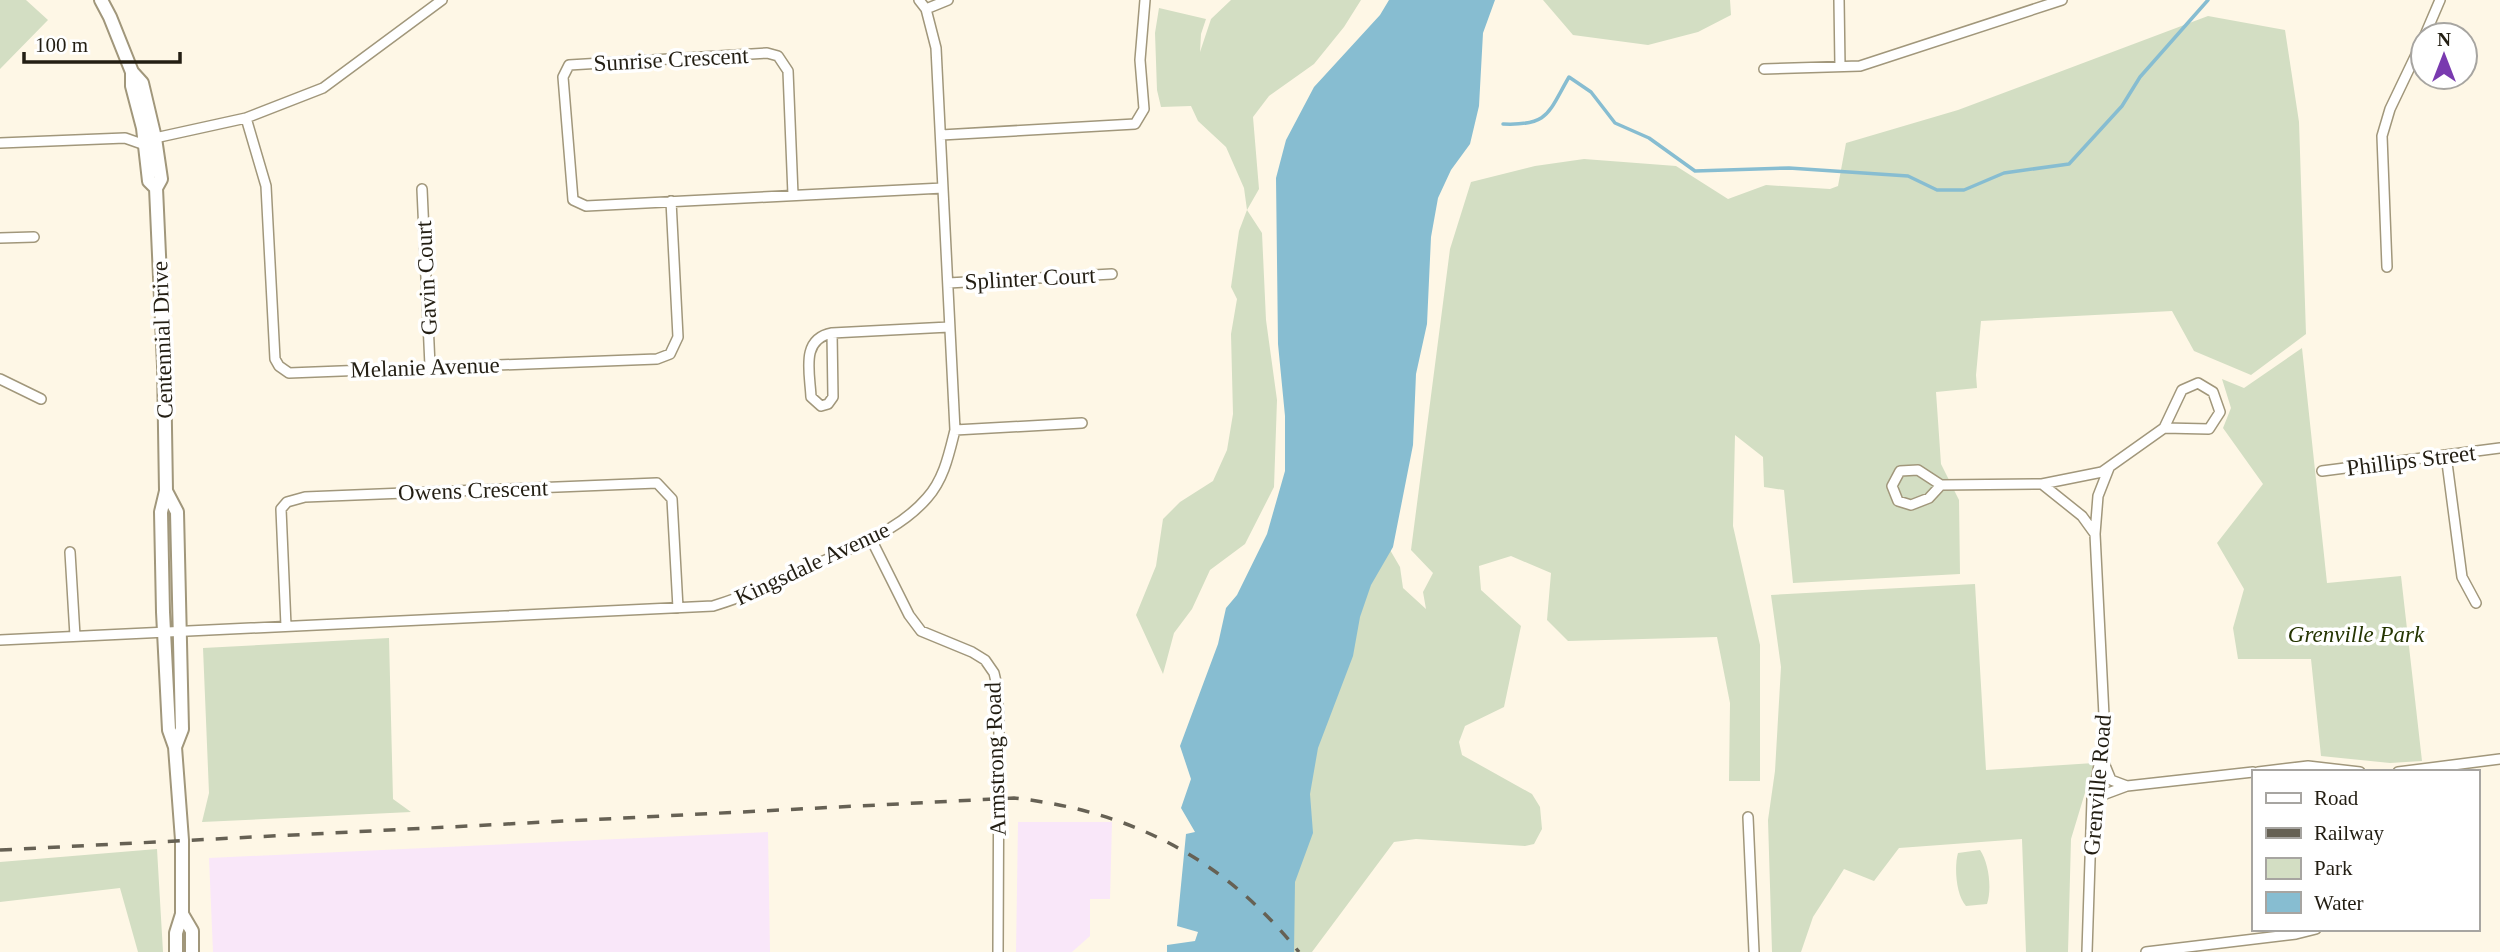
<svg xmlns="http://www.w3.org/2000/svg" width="2500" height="952" font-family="'Times New Roman',serif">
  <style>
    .commercial { fill: #f9e7f9 }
    .green { fill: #d3dec3 }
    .water { fill: #87bdd1 }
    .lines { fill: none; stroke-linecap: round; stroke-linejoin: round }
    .stream { stroke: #87bdd1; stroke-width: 3.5 }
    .minor-casing { stroke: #a1977b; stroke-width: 12 }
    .secondary-casing { stroke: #a1977b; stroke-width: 16 }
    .minor { stroke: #fff; stroke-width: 9 }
    .secondary { stroke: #fff; stroke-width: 12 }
    .rail { stroke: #666154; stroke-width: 3.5; stroke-dasharray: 12 12; stroke-linecap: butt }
    .labels { text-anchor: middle; stroke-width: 7; stroke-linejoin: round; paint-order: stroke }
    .street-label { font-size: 23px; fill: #231e13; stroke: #fff }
    .park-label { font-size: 23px; font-style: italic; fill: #253502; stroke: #fff }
  </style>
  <rect width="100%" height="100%" fill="#fef7e6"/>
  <path class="commercial" d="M1018,822H1112L1110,899H1090V936L1072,952H1016Z
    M768,832L770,952H213L209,858Z"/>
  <path class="green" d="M0,0H26L48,20L0,69Z
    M1231,0H1361L1344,27L1314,64L1269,96L1253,117L1259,189L1247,210L1262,233L1266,320L1277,400L1274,487L1245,544L1210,570L1192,609L1174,633L1163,674L1136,615L1156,566L1163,519L1180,502L1213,481L1227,450L1233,414L1231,334L1237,299L1231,287L1239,231L1247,210L1244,188L1226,147L1198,121L1191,106L1161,107L1157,90L1155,33L1159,8L1206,19L1201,34L1200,52L1211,19Z
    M1543,0H1730L1731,15L1698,32L1648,45L1573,35Z
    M2208,16L2285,30L2299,122L2306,334L2251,375L2194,351L2172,311L1981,321L1976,375L1977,388L1936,392L1941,464L1959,500L1960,574L1793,583L1784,490L1764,487L1763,457L1735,435L1733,526L1760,645V781H1729L1730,703L1717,637L1568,641L1547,620L1551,573L1511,556L1479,566L1481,590L1521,626L1504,707L1465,726L1459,742L1462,755L1532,794L1540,807L1542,829L1534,844L1525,846L1416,839L1394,842L1312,952H1272L1269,888L1379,531L1400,567L1403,588L1426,609L1423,592L1433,573L1411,550L1450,249L1471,182L1535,166L1584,159L1676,166L1728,199L1766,185L1830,189L1838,186L1846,143L1958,110Z
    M2302,348L2327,583L2401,576L2422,761L2390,763L2321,756L2311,659H2238L2233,628L2244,589L2217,543L2263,484L2223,428L2231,408L2222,379L2244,388Z
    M1975,584L1986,770L2094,763L2071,839L2068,952H2026L2022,839L1899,848L1874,881L1844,869L1813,917L1801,952H1772L1768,820L1775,771L1781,667L1771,595Z
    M389,638L393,799L411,812L202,822L209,793L203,648Z
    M157,849L163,952H138L120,888L0,902V862Z
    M1980,850C1989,863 1992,889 1987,904L1966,906C1956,895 1954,867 1958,853Z"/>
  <path class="water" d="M1389,0H1495L1483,33L1479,106L1470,144L1451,170L1438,198L1431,237L1427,324L1416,374L1413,445L1393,547L1371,585L1360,617L1353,656L1318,748L1310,794L1313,833L1295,882L1294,952H1167V945L1195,941L1198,932L1177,926L1186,834L1195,832L1181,808L1191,779L1180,746L1218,644L1226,608L1237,595L1267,534L1285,471V416L1278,344L1276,178L1286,140L1314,87L1380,15Z"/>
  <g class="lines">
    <path class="stream" d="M1503,124C1549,126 1548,113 1569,77L1591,92L1615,123L1649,138L1695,171L1789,168L1908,176L1937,190H1964L2004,173L2069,164L2122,106L2140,77L2208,0"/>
    <g class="minor-casing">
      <path id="minor" d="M1839,0L1840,66
        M926,9L948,0
        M2425,35L2440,0
        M1764,69L1860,66L2062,0
        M246,118L266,186L275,359L279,366L289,373L657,359L670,354L678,337L671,201
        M941,135L1135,124L1144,109L1140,60L1145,0
        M155,138L246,118L323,88L442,0
        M0,143L125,138L145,145
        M422,189L430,366
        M793,195L788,71L778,56L767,53L569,65L563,77L573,200L586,206L943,188
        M0,238L34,237
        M2387,267L2382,136L2390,109L2423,40
        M948,283L1112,274
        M832,333L833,397L828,404L821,406L811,397C810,373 800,339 832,333L949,327
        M0,379L41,399
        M955,430L1082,423
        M2446,455L2462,577L2476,603
        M2322,471L2500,448
        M2042,484L2082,516L2095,534
        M1941,485L1929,498L1911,505L1898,501L1892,486L1900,471L1918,470L1941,485L2042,484L2102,472L2164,428L2182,390L2198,383L2213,392L2220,412L2209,429L2164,428
        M871,539L909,615L921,631L972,652L985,660L994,673L997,686L999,722L998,952
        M70,552L75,636
        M286,626L281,509L287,502L305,497L657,483L672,499L678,608
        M0,640L713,606C755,593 793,575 832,557C866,541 902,527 927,498C944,479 949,454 955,430L936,48L926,9L919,0
        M2102,758L2111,780L2127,786
        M2258,772L2308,766L2360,772
        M2398,772L2500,759
        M2092,799L2127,786L2253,772
        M1748,817L1754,952
        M2087,952L2092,799L2105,736L2095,534L2098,496L2109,468
        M2146,952L2296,934L2316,929"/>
    </g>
    <g class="secondary-casing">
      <path id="secondary" d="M101,0L110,17L132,72L142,83L155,138L161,179L156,188L164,366L166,491L161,512L163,612L169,730L175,747L182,840V914L176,933V952
        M132,72V86L143,128L149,181L156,188
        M166,491L177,512L182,729L175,747
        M182,914L192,931V952"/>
    </g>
    <use href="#minor" class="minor"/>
    <use href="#secondary" class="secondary"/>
    <path class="rail" d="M0,850L1014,798C1132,811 1224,859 1299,952"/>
  </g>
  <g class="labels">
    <g class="street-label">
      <text transform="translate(671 59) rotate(-3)" y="8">Sunrise Crescent</text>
      <text transform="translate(426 278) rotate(-93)" y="8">Gavin Court</text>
      <text transform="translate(1030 278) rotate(-3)" y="8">Splinter Court</text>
      <text transform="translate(162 340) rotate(-92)" y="8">Centennial Drive</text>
      <text transform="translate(425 367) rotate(-2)" y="8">Melanie Avenue</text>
      <text transform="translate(2411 460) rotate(-7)" y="8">Phillips Street</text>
      <text transform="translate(473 490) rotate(-2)" y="8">Owens Crescent</text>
      <text transform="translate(812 563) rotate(-25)" y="8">Kingsdale Avenue</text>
      <text transform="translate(995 759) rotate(-92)" y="8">Armstrong Road</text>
      <text transform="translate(2097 785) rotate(-85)" y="8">Grenville Road</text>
    </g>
    <g class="park-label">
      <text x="2356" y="642">Grenville Park</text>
    </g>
  </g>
  <rect x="2252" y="770" width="228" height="161" fill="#ffffff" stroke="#a7a5a1" stroke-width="2"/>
  <rect x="2266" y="793" width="35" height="10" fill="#ffffff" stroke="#a7a5a1" stroke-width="2"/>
  <text x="2314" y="805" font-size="21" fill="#231e13">Road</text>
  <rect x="2266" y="828" width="35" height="10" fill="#666154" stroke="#a7a5a1" stroke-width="2"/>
  <text x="2314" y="840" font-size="21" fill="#231e13">Railway</text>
  <rect x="2266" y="858" width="35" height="21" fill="#d3dec3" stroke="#a7a5a1" stroke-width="2"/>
  <text x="2314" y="875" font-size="21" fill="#231e13">Park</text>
  <rect x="2266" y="892" width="35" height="21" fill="#87bdd1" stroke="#a7a5a1" stroke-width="2"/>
  <text x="2314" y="910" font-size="21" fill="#231e13">Water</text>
  <g transform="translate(2444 56)"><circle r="33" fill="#ffffff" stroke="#a7a5a1" stroke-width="2"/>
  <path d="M0-5L12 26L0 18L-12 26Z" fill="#793aaf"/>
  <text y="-10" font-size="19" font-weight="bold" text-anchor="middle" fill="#231e13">N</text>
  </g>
  <path d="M24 52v10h156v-10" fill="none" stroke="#231e13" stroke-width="3.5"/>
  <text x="35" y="52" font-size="21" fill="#231e13" stroke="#ffffff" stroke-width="5" paint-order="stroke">100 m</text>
</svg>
